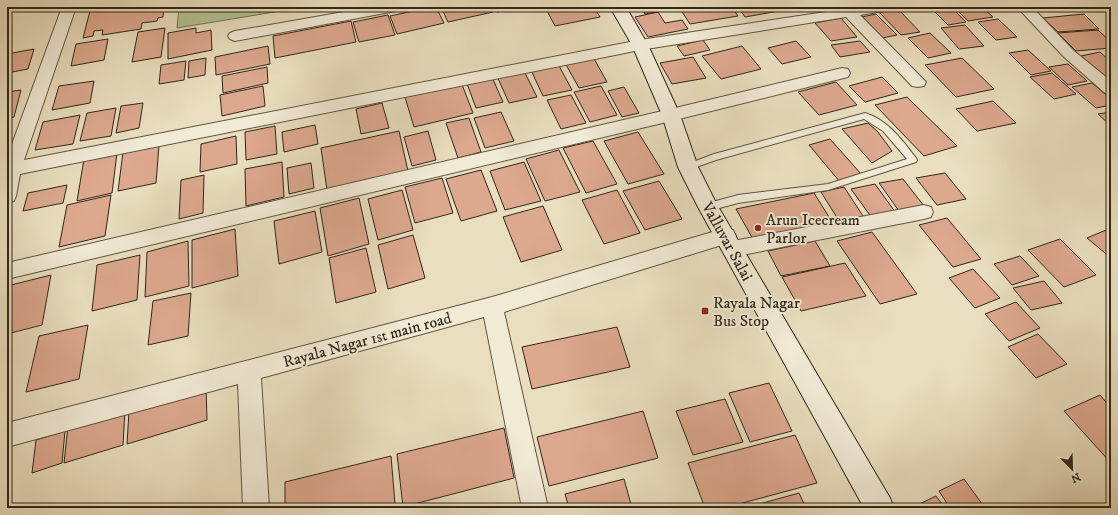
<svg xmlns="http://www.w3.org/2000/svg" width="1118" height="515" font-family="'IM FELL DW Pica',serif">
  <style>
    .green { fill: #b4c293; stroke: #727456 }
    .building { fill: #dca88e; stroke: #31271a }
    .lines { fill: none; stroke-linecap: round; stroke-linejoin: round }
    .service-casing { stroke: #5f5543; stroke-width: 2 }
    .minor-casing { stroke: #5f5543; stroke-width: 2 }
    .secondary-casing { stroke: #31271a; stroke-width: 2 }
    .service { fill: #f1ead5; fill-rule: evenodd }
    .minor { fill: #f1ead5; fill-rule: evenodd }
    .secondary { fill: #f1ead5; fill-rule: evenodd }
    .poi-dot { fill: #8f2418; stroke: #f1ead5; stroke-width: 1.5 }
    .labels { text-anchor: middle; stroke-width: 4; stroke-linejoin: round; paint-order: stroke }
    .poi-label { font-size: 16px; fill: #31271a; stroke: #f1ead5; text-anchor: start }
    .street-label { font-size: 16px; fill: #31271a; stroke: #f1ead5 }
  </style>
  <rect width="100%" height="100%" fill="#e9debe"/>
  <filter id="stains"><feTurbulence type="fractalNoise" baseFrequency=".005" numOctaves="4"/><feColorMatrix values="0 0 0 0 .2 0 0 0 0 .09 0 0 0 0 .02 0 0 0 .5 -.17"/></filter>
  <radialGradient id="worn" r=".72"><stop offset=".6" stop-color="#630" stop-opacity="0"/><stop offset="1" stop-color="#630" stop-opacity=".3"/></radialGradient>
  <path class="green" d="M179,7H305L177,28Z"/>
  <path class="building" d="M118,7L119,9L133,7H164L163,17L158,18L157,21L142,23L141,29L102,35L103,30L94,31L93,36L83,38L90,11Z
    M259,7H284L259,12Z
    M432,7H436L444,23L397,34L390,16Z
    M441,7H490L493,12L448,22Z
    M494,7H522L497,12Z
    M545,7H594L600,17L555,26Z
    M641,7H676L677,8L645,14Z
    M679,7H732L738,16L690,24Z
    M738,7H795L796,8L745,17Z
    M930,7H951L966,22L948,25Z
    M954,7H982L993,17L968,21Z
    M898,9L920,32L901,35L879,12Z
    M658,12L665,23L682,20L688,29L648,37L635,17Z
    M876,14L897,35L877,39L857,18Z
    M1084,14L1099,29L1058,32L1043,18Z
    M388,15L395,35L359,42L353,22Z
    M841,18L857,37L831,41L815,23Z
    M998,19L1017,37L996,40L978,22Z
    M351,21L356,42L275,58L273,36Z
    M965,25L984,46L959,49L941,28Z
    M165,28L161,57L132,62L138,32Z
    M196,28V33L211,30L212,50L168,59V33Z
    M1098,30L1111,42V48L1076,51L1058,33Z
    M930,33L951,53L928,58L908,38Z
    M108,39L104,60L71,66L76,44Z
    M703,40L710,50L684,56L677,46Z
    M796,41L811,57L782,64L768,48Z
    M860,41L870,52L840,57L831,45Z
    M268,46L270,64L216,75L215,57Z
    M742,46L761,69L721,79L702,56Z
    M34,49L28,69L7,73V54Z
    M1028,50L1051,71L1031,75L1009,53Z
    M1100,52L1111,62V81L1081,56Z
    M592,55L607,82L579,88L564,61Z
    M693,57L706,78L672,84L660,63Z
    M206,58L205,75L188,78L189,61Z
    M962,58L994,89L956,97L925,65Z
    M186,61L184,80L159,84L161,65Z
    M557,62L572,90L543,96L530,68Z
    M1068,64L1087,81L1068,85L1049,67Z
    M267,67L268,83L223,93L222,76Z
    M524,71L537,97L509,103L497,76Z
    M1052,73L1076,94L1054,99L1030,77Z
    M491,75L503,102L476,108L466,81Z
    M882,77L898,93L865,102L849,86Z
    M94,81L90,103L52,110L59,86Z
    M461,82L473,113L414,127L404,94Z
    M836,82L857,105L819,115L798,92Z
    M1092,83L1111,99V105L1096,108L1072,87Z
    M263,86L265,106L222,116L220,95Z
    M601,86L617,115L590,122L574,92Z
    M624,87L639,113L622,117L608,91Z
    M21,90L14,117L7,119V92Z
    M571,95L586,123L561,129L547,100Z
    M907,97L957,146L924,156L875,105Z
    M993,101L1016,123L977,131L956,109Z
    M143,103L139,128L116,133L121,106Z
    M382,103L389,128L361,134L356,109Z
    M116,108L111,136L80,141L87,113Z
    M501,112L514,141L485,148L474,118Z
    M1111,112V126L1098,114Z
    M80,115L73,144L35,150L43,122Z
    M469,118L481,152L458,158L446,123Z
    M868,123L878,132L892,151L872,163L842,129Z
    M315,125L318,144L284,152L282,132Z
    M275,126L277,154L246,160L245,132Z
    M399,131L408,171L327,190L321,148Z
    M428,131L436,160L412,166L404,137Z
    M638,132L664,174L628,184L604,141Z
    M236,136L237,164L200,172L201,144Z
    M830,139L862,175L840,182L809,145Z
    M593,141L617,184L586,193L563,148Z
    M159,145L156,183L118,191L123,152Z
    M559,150L580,192L545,201L526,159Z
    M117,153L112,193L77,201L84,159Z
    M282,162L284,197L246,206L245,169Z
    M524,162L541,201L505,210L490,171Z
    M311,163L314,188L289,194L287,168Z
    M481,170L497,211L461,221L446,179Z
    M945,173L966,199L937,205L916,178Z
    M204,175L203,213L179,219L181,180Z
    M442,178L453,213L415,223L405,187Z
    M903,179L924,206L899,211L879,183Z
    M659,181L682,219L645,230L623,191Z
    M875,184L896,213L872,218L851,189Z
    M67,185L63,203L23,211L28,193Z
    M844,187L865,219L841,224L821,192Z
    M402,190L413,230L378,240L368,199Z
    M617,190L640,233L604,244L582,200Z
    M814,193L834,225L754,241L736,209Z
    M111,195L105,236L59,247L67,205Z
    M359,198L369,244L328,256L320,208Z
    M543,206L562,250L521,262L503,217Z
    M315,211L322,252L279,264L274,221Z
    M947,218L981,259L953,267L919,225Z
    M1111,228V258L1087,238Z
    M235,229L238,276L192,288V240Z
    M872,232L917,294L880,304L837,241Z
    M413,235L425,278L388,289L378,245Z
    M1060,239L1096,275L1064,287L1028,250Z
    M188,241L189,286L145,297L147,252Z
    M815,241L830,266L781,276L768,251Z
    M366,248L376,292L336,303L329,258Z
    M140,255L137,300L92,311L97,265Z
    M1020,256L1039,276L1012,285L994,264Z
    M845,263L866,296L801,311L782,277Z
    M973,269L1000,298L975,308L949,278Z
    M51,275L42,325L7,334V286Z
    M1044,281L1062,303L1031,310L1013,288Z
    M191,293L188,336L148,345L153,301Z
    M1016,302L1040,328L1009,341L985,314Z
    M88,325L79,379L26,392L39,336Z
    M617,327L630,367L532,389L522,347Z
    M1038,334L1067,364L1036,378L1008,347Z
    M769,383L792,431L750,442L729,393Z
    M206,388L207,420L127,444L129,411Z
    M1100,395L1111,408V463L1064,411Z
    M725,399L743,442L693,455L676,411Z
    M125,410L123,445L64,463L68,426Z
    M643,411L658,458L549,486L537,437Z
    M504,428L514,478L403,507L397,454Z
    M65,431L62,463L32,473L36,440Z
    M795,435L817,483L724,508H705L688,463Z
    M391,456L395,504L380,508H285V482Z
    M624,479L632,508H569L565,494Z
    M964,479L985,508H950L939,491Z
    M799,493L806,508H745Z
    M936,496L945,508H911Z"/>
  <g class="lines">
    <g class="service-casing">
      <path id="service" d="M865,113C888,120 902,140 916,158L917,160L916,162L828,190L738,203L708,211L705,210L703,207L705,204L738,195L828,184L907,159L883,131L864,119L716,160L688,170L684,167L685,165L714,154Z"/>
    </g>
    <g class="minor-casing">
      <path id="minor" d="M62,7H76L24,160L640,40L839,10L837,7H891L889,10L860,15L926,82L924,86L918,87L912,86L846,17L640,50L20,174L16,196L14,201L7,203V158Z
        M372,7H403L401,10L396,11L235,41L230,39L228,36L230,33L235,31Z
        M1017,7H1032L1074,51L1111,81V94L1105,93L1064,57Z
        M842,68L848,69L850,73L848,77L671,121L7,279V263L671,109Z
        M924,205L931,207L933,212L931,217L924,219L732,257L725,255L722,249L725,244L504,312L548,508H522L484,317L261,378L269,508H243L238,384L7,447V423L492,297L726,228L733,230L736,236L733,241Z"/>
    </g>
    <g class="secondary-casing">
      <path id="secondary" d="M610,7H626L648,45L680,115L698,167L716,203L890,498L894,508H864L698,207L678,167L662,115L632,45Z"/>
    </g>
    <use href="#service" class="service"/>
    <use href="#minor" class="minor"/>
    <use href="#secondary" class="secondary"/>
  </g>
  <g class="poi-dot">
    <circle cx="758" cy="228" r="4"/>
    <rect x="701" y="307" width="8" height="8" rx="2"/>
  </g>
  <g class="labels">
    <g class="poi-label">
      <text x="766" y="225">Arun Icecream<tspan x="766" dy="18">Parlor</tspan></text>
      <text x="713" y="308">Rayala Nagar<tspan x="713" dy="18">Bus Stop</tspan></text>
    </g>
    <g class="street-label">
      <text transform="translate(728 241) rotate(61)" y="6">Valluvar Salai</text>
      <text transform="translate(367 339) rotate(-15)" y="6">Rayala Nagar 1st main road</text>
    </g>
  </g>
  <rect width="1118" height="515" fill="none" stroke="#e9debe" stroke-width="24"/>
  <rect x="8" y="8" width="1102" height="499" fill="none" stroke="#31271a" stroke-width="2"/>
  <rect x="12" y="12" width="1094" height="491" fill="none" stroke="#31271a"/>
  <g transform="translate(1072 469) rotate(157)" stroke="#f1ead5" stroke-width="3" paint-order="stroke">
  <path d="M0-3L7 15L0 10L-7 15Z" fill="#31271a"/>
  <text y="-6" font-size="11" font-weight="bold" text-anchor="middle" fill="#31271a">N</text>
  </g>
  <rect width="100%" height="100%" filter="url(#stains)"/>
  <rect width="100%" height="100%" fill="url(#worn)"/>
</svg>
